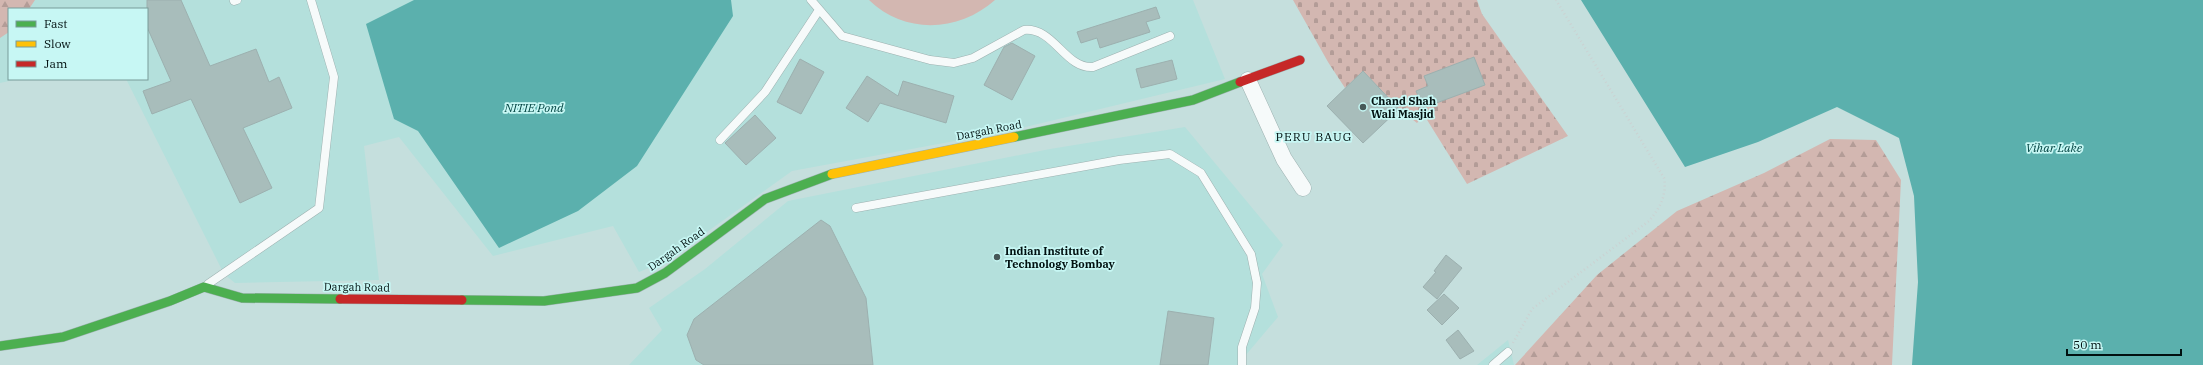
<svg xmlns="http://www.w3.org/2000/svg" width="2203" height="365" font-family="'IBM Plex Serif',serif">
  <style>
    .built { fill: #b4e0dc }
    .forest { fill: url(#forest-firs) }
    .cemetery { fill: url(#cemetery-stones) }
    .pitch { fill: #d3b7b1 }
    .water { fill: #5bb0ad }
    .building { fill: #a8bdbb; stroke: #9cb0af }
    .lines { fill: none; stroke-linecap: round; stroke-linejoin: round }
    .lane-casing { stroke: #9db1b0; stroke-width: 9 }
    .street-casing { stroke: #9db1b0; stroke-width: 17 }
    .fast-casing { stroke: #9db1b0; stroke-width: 10 }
    .slow-casing { stroke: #9db1b0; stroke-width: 10 }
    .jam-casing { stroke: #9db1b0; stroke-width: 10 }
    .path { stroke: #cbd2d2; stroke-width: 2.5; stroke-dasharray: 1 3; stroke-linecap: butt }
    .lane { stroke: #f6fafa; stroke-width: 8 }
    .street { stroke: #f6fafa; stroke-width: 16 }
    .fast { stroke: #4caf50; stroke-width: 9 }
    .slow { stroke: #ffc107; stroke-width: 9 }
    .jam { stroke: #c62828; stroke-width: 9 }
    .poi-dot { fill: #465858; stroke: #c7f7f4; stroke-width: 1.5 }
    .labels { text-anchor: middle; stroke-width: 3.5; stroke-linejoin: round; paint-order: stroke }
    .poi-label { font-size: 11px; font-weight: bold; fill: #011010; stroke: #c7f7f4; text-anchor: start }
    .street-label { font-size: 11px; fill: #011010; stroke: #c7f7f4 }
    .water-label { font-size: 12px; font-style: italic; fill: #004341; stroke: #c7f7f4 }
    .neighbourhood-label { font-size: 12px; letter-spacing: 1px; fill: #011010; stroke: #c7f7f4 }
  </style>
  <defs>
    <pattern id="forest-firs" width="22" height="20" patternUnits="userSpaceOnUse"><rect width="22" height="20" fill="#d3b7b1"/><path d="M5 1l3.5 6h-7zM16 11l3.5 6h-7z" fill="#b39c97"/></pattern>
    <pattern id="cemetery-stones" width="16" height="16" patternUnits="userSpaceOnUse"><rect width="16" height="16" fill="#d3b7b1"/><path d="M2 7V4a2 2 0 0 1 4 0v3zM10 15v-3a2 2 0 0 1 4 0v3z" fill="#b39c97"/></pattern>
  </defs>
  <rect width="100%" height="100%" fill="#c5dfdd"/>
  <path class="built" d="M0,0H1193L1225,79L1009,131L792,171L668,260L639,272L613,226L493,256L399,137L364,146L379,280L235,283L224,274L126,79H147V9H9V79H18L0,83Z
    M1185,127L1283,245L1262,274L1278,317L1240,362L1242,365H629L662,330L649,308L705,269L788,201L1050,149Z
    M1508,340L1514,365H1477Z"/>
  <path class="forest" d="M0,0H35L29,9H9V32L0,38Z
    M1830,139L1876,140L1901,180L1892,365H1515L1597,275L1677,211L1764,173Z"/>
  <path class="cemetery" d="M1293,0H1477L1482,14L1568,136L1467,184L1424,115L1417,123L1399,109L1363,71L1345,88L1328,62Z"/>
  <path class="pitch" d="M869,0H995C959,32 905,35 869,0Z"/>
  <path class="water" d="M414,0H731L733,16L637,166L578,211L499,248L418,131L394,119L366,24Z
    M1581,0H2203V365H1912L1918,282L1914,196L1899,138L1837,107L1758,142L1685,167Z"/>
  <path class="building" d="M147,0H181L210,66L256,49L269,82L279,77L292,108L243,128L272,188L240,203L191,99L152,114L143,91L171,81L147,27Z
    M1156,7L1160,18L1146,22L1150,32L1100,48L1097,38L1081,43L1077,32Z
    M1012,43L1035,56L1012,100L984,85L1004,47Z
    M1474,57L1485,85L1423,108L1416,91L1428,86L1424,76Z
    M800,59L824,72L801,114L777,102Z
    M1172,60L1177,79L1141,88L1136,69Z
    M1363,71L1399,109L1363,143L1327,106Z
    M867,76L898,96L903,81L954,96L946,123L880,103L868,122L846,108Z
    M755,115L776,138L746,165L725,143Z
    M821,220L830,226L866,298L873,365H704L696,360L687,335L694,319Z
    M1446,255L1462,268L1437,299L1423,287L1436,272L1434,271Z
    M1444,294L1459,308L1442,325L1427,310Z
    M1168,311L1214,318L1208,365H1160Z
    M1458,330L1474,351L1460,359L1446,340Z"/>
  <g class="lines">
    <g class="lane-casing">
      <path id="lane" d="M811,0L842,36L930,60L954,63L973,58L1024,30C1054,27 1065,69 1093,67L1170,36
        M234,1L237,0
        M720,140L765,92L819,10
        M856,208L1119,160L1170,154L1201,173L1251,254L1257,283L1255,308L1242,347V365
        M208,284L319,208L334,77L311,0
        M1493,365L1508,352"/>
    </g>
    <g class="street-casing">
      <path id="street" d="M1248,80L1284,159L1303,188"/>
    </g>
    <g class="fast-casing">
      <path id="fast" d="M1014,137L1193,100L1240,82
        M462,300L544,301L637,288L665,273L765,199L832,174
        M0,346L63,337L170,301L204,287L242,298L340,299"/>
    </g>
    <g class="slow-casing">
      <path id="slow" d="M832,174L1014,137"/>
    </g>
    <g class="jam-casing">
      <path id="jam" d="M1240,82L1300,60
        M340,299L462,300"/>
    </g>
    <path class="path" d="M1513,343L1532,309L1649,221C1660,208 1667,195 1664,178L1556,0"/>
    <use href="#lane" class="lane"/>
    <use href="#street" class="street"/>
    <use href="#fast" class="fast"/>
    <use href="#slow" class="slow"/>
    <use href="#jam" class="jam"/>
  </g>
  <g class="poi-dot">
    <circle cx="1363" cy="107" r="4"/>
    <circle cx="997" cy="257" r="4"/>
  </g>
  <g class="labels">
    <g class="poi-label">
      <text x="1371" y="105">Chand Shah<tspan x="1371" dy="13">Wali Masjid</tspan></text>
      <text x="1005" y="255">Indian Institute of<tspan x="1005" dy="13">Technology Bombay</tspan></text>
    </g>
    <g class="street-label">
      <text transform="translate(989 130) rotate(-11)" y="4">Dargah Road</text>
      <text transform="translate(676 249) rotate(-35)" y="4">Dargah Road</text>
      <text transform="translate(357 287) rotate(1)" y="4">Dargah Road</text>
    </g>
    <g class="water-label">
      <text x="534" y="112">NITIE Pond</text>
      <text x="2054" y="152">Vihar Lake</text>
    </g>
    <g class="neighbourhood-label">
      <text x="1314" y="141">PERU BAUG</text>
    </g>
  </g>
  <rect x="8" y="8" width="140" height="72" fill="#c7f7f4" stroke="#789b99"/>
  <rect x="16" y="21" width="20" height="6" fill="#4caf50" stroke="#789b99"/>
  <text x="44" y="28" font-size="12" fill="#011010">Fast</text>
  <rect x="16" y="41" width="20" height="6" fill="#ffc107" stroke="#789b99"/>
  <text x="44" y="48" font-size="12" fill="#011010">Slow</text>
  <rect x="16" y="61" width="20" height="6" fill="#c62828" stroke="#789b99"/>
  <text x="44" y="68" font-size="12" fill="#011010">Jam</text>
  <path d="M2067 349v6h114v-6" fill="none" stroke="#011010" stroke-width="2"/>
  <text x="2073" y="349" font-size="12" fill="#011010" stroke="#c7f7f4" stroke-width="3" paint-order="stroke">50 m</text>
</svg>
